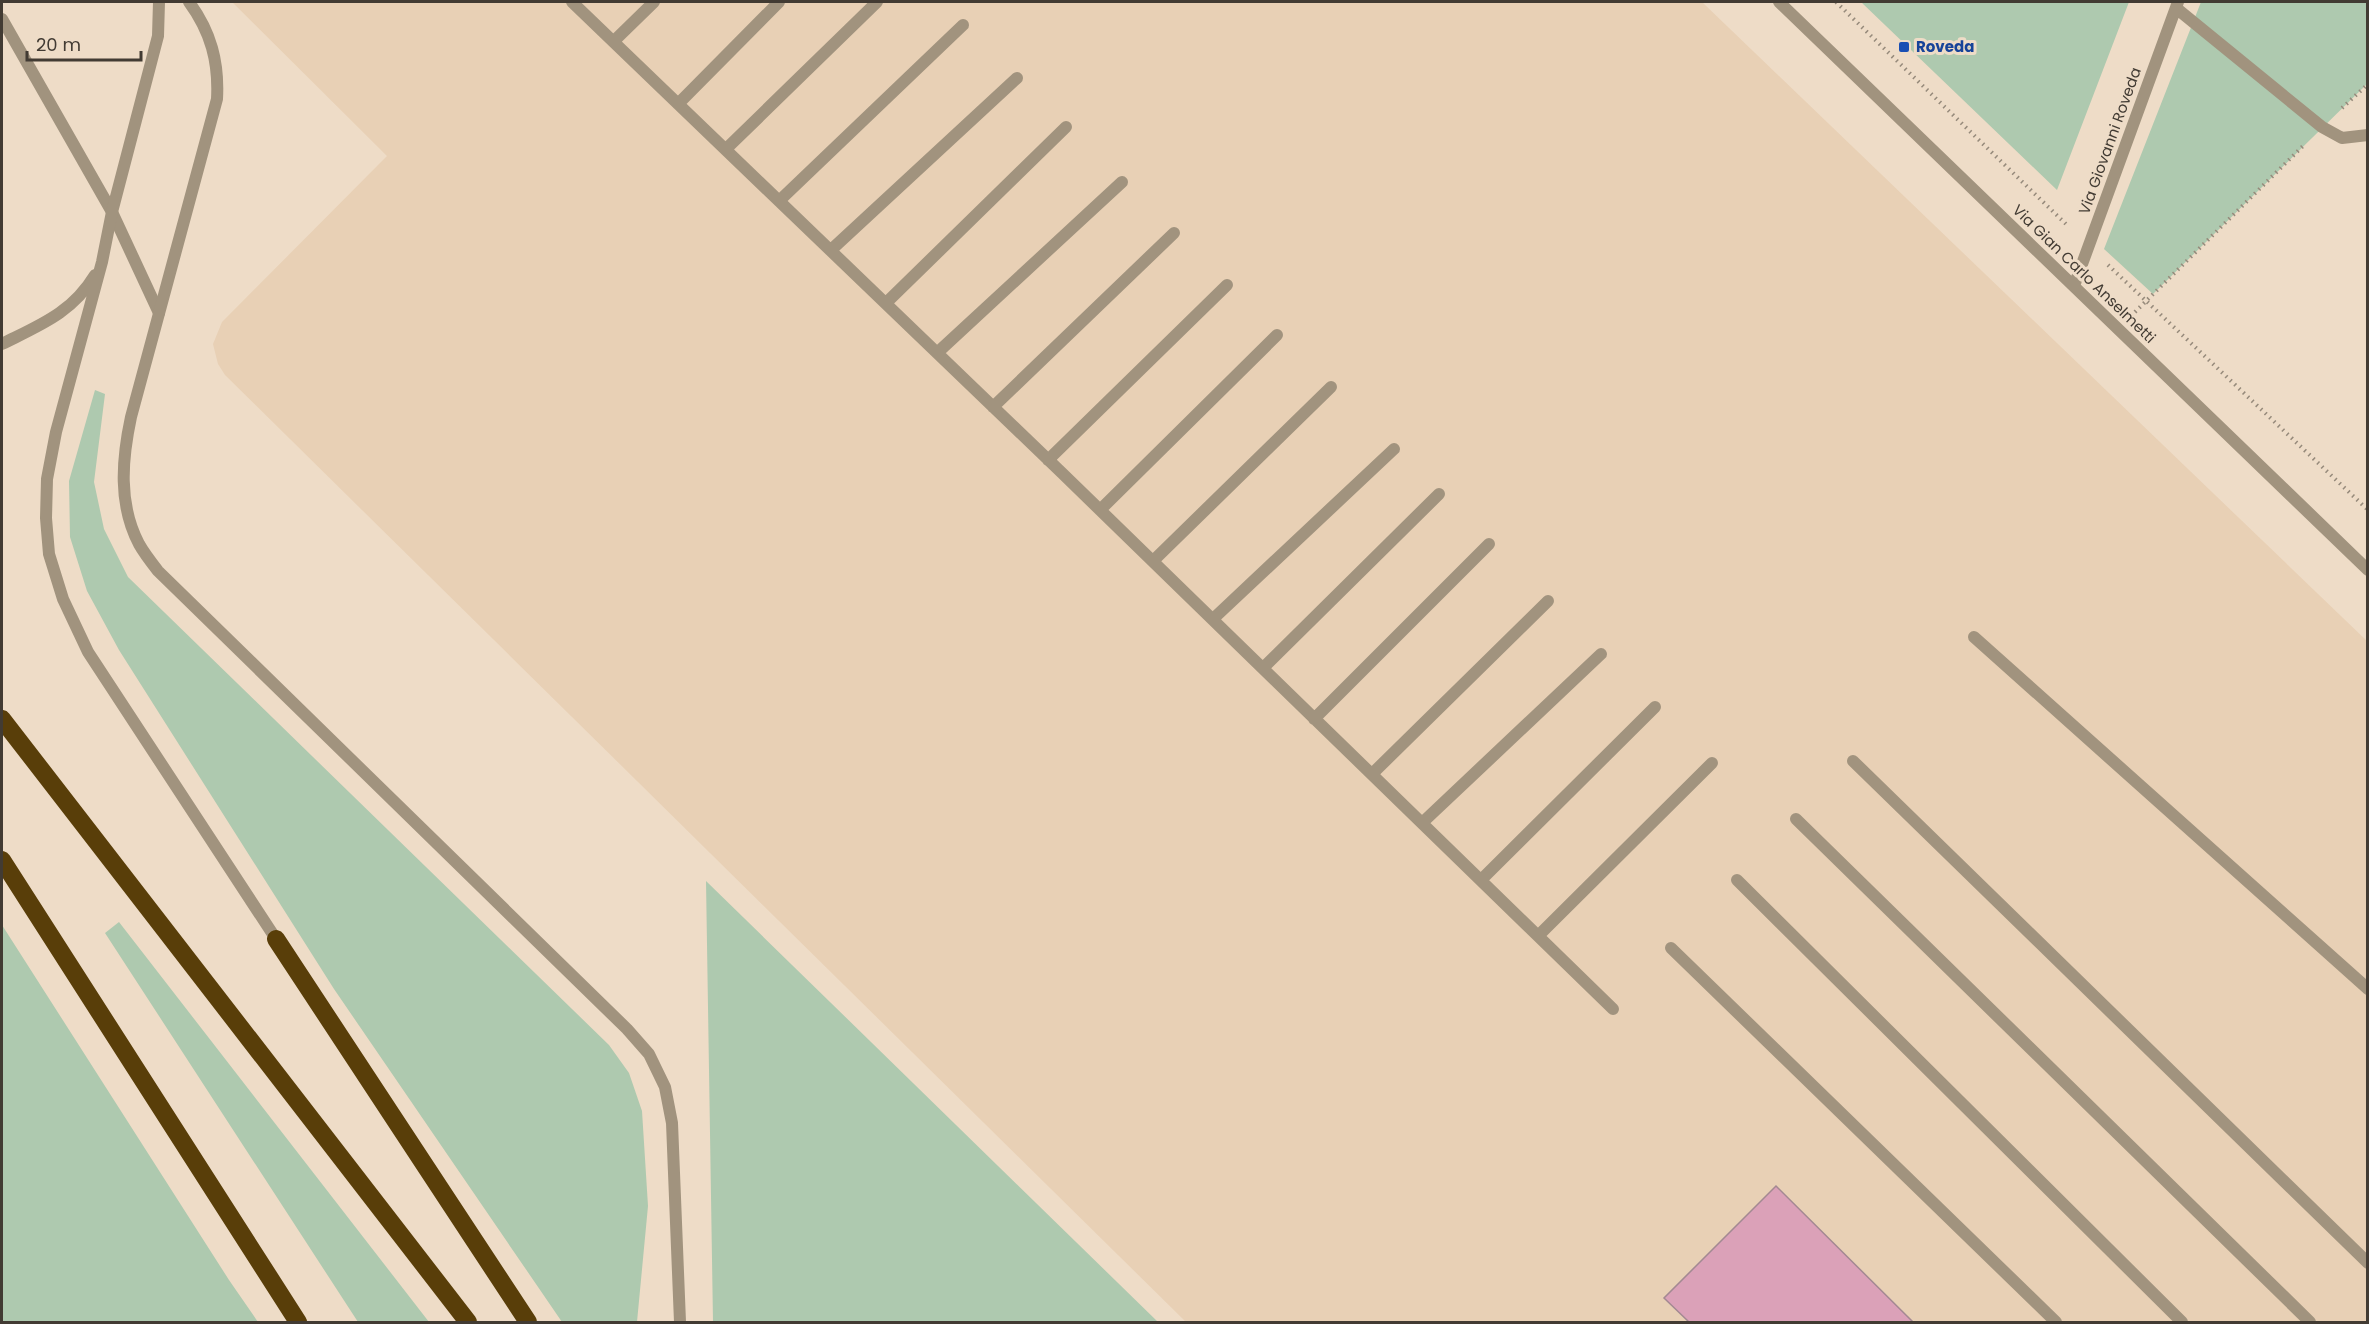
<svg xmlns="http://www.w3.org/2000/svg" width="2369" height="1324" font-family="Poppins,sans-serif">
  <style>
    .built { fill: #e8d0b5 }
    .green { fill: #aec9af }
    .building { fill: #dba1b8; stroke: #a38992; stroke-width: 1.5 }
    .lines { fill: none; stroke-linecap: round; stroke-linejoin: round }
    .path { stroke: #968a7b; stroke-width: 4; stroke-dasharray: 1.5 4.5; stroke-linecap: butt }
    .lane { stroke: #a1937e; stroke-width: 12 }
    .street { stroke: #a1937e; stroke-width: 12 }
    .highway { stroke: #593e09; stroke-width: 18 }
    .transit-dot { fill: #1a4fb4; stroke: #eedcc7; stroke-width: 2 }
    .labels { text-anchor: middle; stroke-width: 6; stroke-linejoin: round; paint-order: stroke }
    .transit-label { font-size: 15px; font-weight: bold; fill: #164399; stroke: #eedcc7; text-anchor: start }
    .street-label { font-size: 15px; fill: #423b33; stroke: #eedcc7 }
  </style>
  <rect width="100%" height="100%" fill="#eedcc7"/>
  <path class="built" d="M232,2H1702L2367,641V1322H1186L225,375L218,364L213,344L222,322L387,156Z"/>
  <path class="green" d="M1861,2H2129L2057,190Z
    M2201,2H2367V84L2153,294L2104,249Z
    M95,390L105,394L94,482L104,529L128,577L609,1045L629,1073L642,1111L648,1206L637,1322H562L334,989L119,650L87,591L70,537L69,481Z
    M706,881L1158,1322H713Z
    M119,922L429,1322H358L105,933Z
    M2,925L229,1280L258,1322H2Z"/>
  <path class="building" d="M1776,1186L1913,1322H1689L1664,1298Z"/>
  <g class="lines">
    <path class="path" d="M1836,2L2068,226
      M2342,108L2368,84
      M2108,265L2368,510
      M2135,312L2304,145"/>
    <path class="lane" d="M572,2L1062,473L1613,1009
      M2,19L112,212L159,313
      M614,41L654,2
      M678,104L779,2
      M726,149L877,2
      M779,201L963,25
      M831,250L1017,78
      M886,303L1066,127
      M937,353L1122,182
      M993,407L1174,233
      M1048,460L1227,285
      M1100,510L1277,335
      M1153,561L1331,387
      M1213,619L1394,449
      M1974,637L2368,989
      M1263,668L1439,494
      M1314,719L1489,544
      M1853,761L2368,1263
      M1372,774L1548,601
      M1796,819L2310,1322
      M1422,823L1601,654
      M1481,880L1655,707
      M1737,880L2182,1322
      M1538,936L1712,763
      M1671,948L2056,1322"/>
    <path class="street" d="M159,2L158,36L112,212L102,262L56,432L47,479L46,518L49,554L63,599L88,652L276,939
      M189,2C211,32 219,62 217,99L131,417C122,459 118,504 139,544C144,553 151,562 158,571L627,1029L649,1054L665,1087L672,1123L680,1322
      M1779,2L2368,570
      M2176,8L2322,127L2342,138L2368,135
      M2074,286L2178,2
      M2,344C40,325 72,313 95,275"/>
    <path class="highway" d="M2,719L468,1322
      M2,860L298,1322
      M276,939L528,1322"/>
  </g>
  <rect class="transit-dot" x="1898" y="41" width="12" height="12" rx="3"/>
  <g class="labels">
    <g class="transit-label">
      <text x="1916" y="52">Roveda</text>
    </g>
    <g class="street-label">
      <text transform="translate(2110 141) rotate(-70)" y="5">Via Giovanni Roveda</text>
      <text transform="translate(2084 274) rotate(44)" y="5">Via Gian Carlo Anselmetti</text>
    </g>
  </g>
  <rect width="2369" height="1324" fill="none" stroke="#423b33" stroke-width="6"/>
  <path d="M27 51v9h114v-9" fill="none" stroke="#423b33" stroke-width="3"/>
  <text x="36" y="51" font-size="18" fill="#423b33" stroke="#eedcc7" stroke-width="4.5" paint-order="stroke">20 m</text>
</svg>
